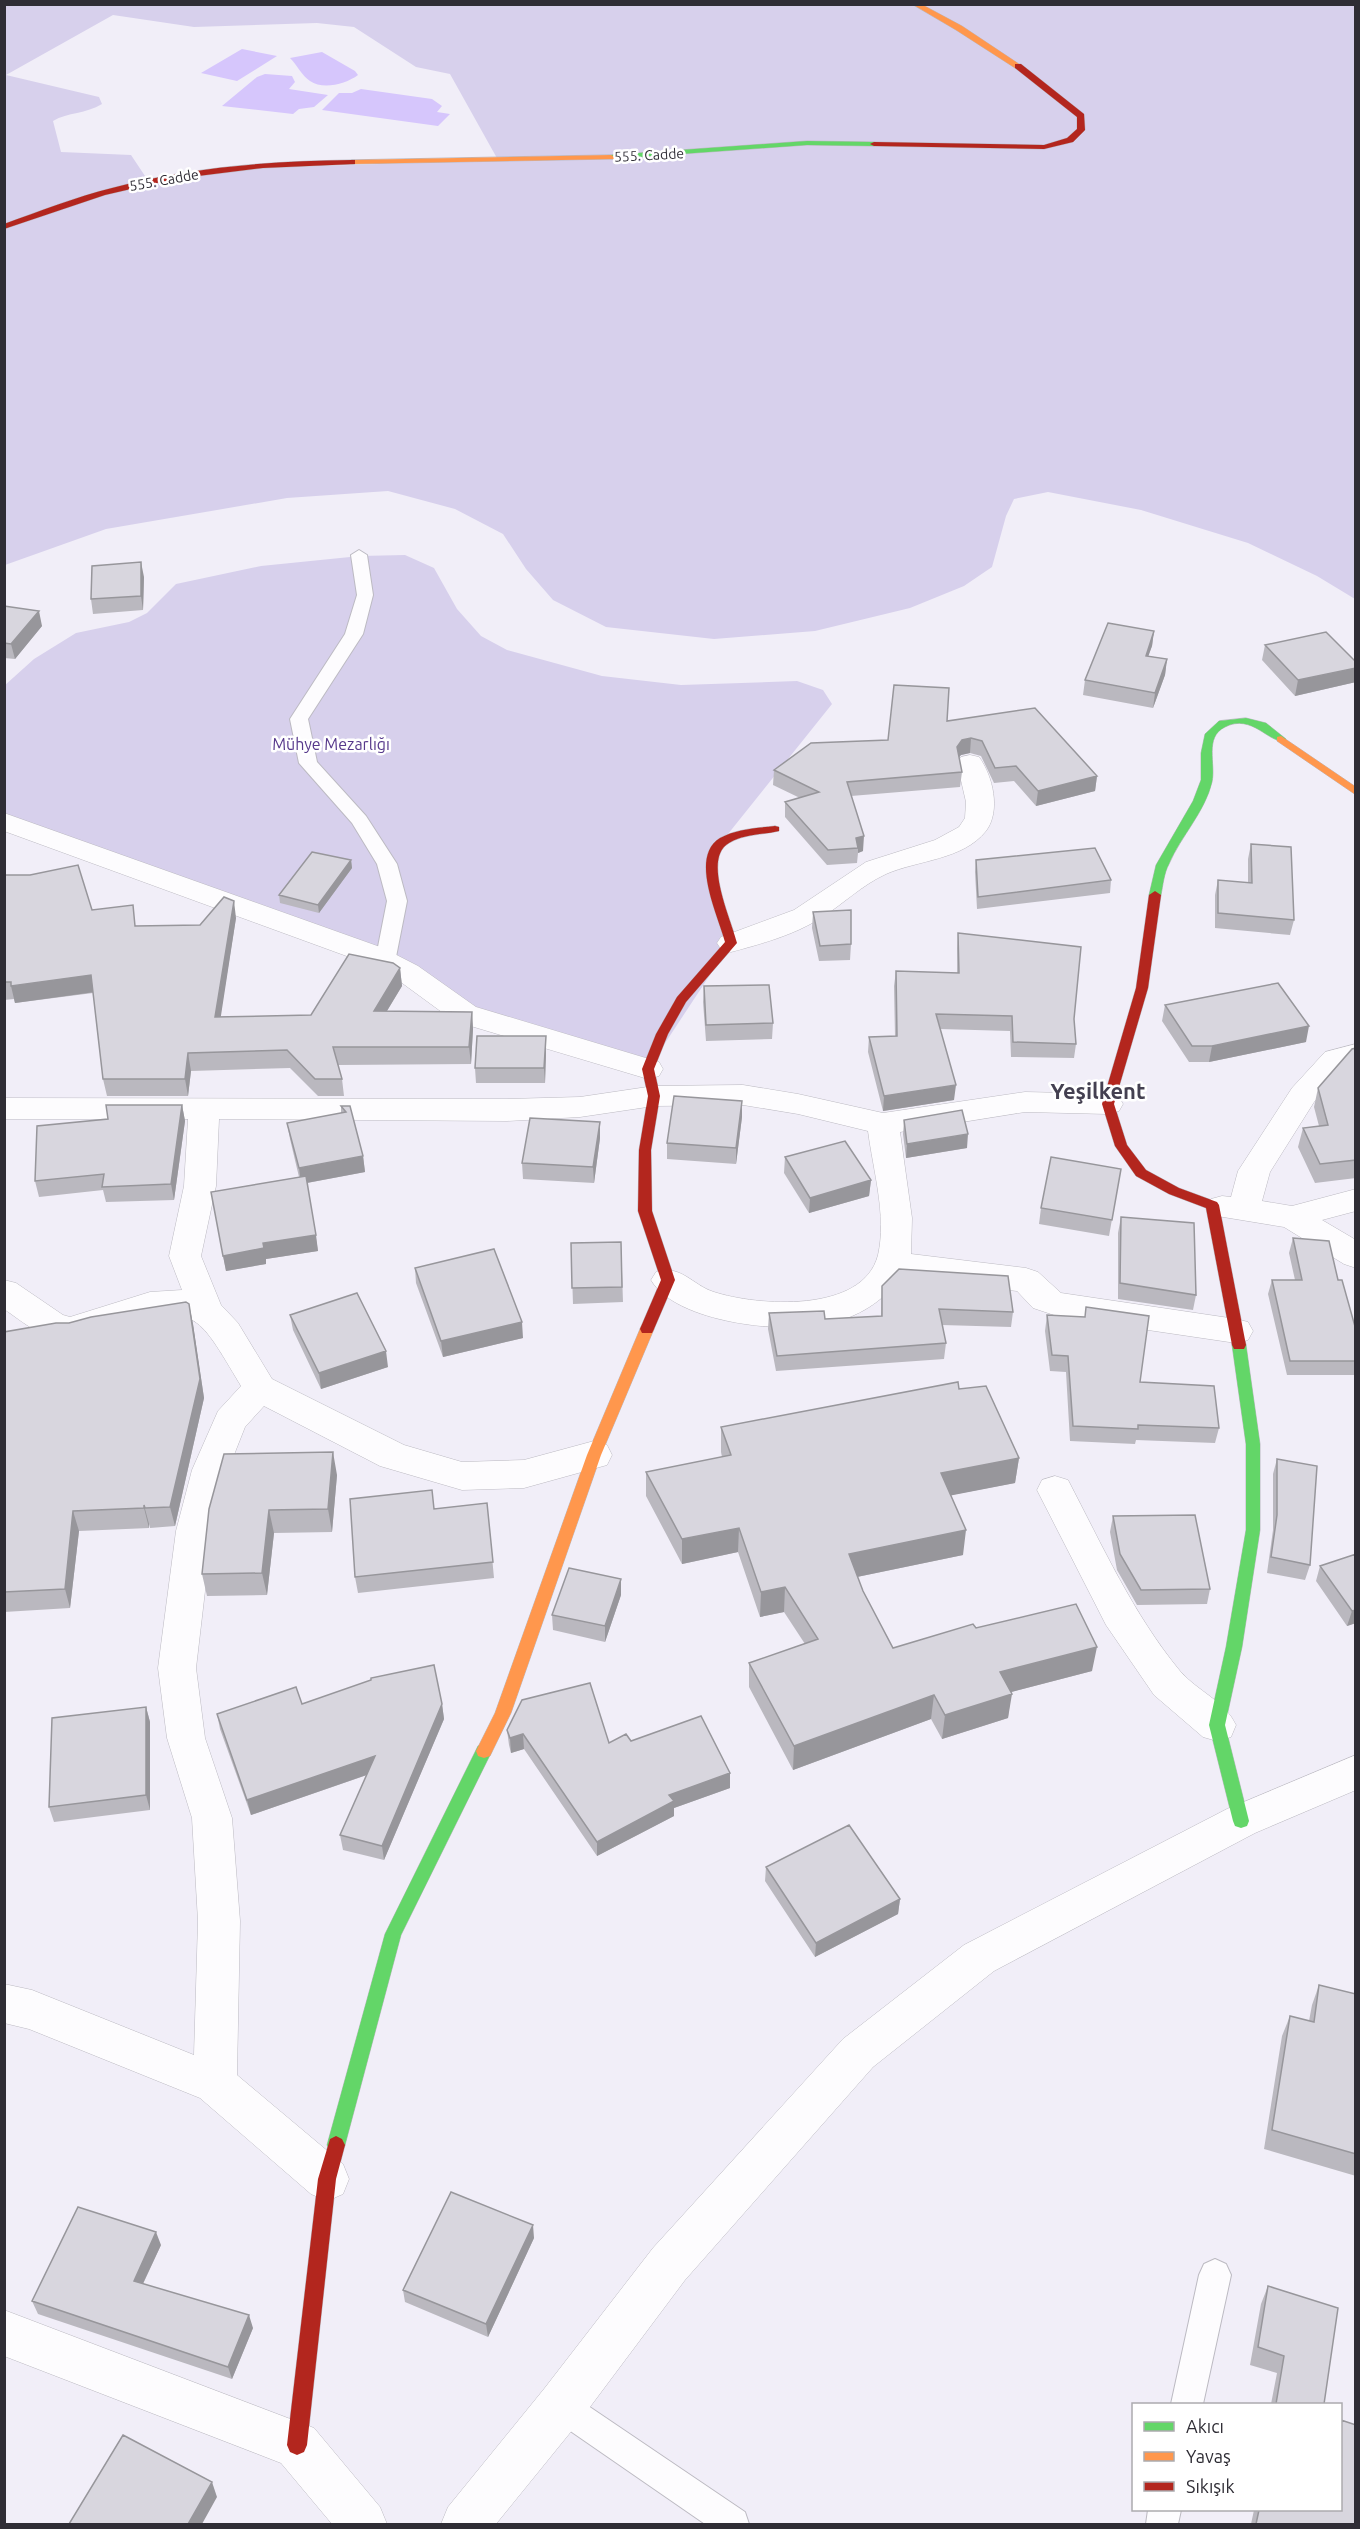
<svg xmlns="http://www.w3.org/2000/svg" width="1360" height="2529" font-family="Ubuntu,sans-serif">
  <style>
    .green { fill: #d7d0ec; fill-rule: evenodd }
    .water { fill: #d6c6fc }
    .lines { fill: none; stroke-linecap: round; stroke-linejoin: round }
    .lane-casing { stroke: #bcbac2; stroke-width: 2 }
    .street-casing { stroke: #bcbac2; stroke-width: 1 }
    .fast-casing { stroke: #bcbac2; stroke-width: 1 }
    .slow-casing { stroke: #bcbac2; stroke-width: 1 }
    .jam-casing { stroke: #bcbac2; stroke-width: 1 }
    .lane { fill: #fdfcfe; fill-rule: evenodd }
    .street { fill: #fdfcfe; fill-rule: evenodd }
    .fast { fill: #63d668; fill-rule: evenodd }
    .slow { fill: #ff974d; fill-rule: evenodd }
    .jam { fill: #b3261e; fill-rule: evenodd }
    .wall { fill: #bab8bf }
    .shaded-wall { fill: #97969b }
    .building { fill: #d8d6de; stroke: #97969b; stroke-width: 1.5 }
    .labels { text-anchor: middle; stroke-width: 5; stroke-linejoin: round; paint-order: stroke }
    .far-street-label { font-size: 14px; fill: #2f2d35; stroke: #fff }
    .park-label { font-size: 16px; fill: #56388b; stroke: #fff }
    .district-label { font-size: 22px; font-weight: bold; fill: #444051; stroke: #fff }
  </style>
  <rect width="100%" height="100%" fill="#f1eef8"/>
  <path class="green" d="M5,5H1355V599L1317,576L1248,543L1141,510L1048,492L1014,499L1006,516L992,567L964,586L910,608L815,631L714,639L606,627L553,600L526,569L503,534L455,509L388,491L287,498L106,529L5,565ZM113,15L194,27L317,23L354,27L416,67L450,74L498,160L234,169L149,182L131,155L61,152L53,121C68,112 86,114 102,104L99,97L6,75Z
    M405,555L434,568L457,609L481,636L507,650L602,676L681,685L797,681L823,690L832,704L712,854L731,943L648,1069L465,1014L408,973L5,821L4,686L34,659L76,633L129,622L147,613L176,584L261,566L360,556Z"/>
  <path class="water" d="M242,49L277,56L237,81L201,73Z
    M322,52L355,71L358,75C346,84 323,90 310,81C302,76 297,65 290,58Z
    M265,74L292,76L295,82L289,89L328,95L314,107L299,109L293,114L222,106L257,77Z
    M361,89L432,99L442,106L437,112L450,114L438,126L322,110L339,93H352Z"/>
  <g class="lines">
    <g class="lane-casing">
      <path id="lane" d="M359,550L367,555L373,595L363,634L308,719L317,762L366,816L397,864L407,901L395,962L392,966H378L375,962L387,901L377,864L352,823L299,763L290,719L345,634L357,595L351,555Z
        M1215,2259L1226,2264L1231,2275L1203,2404H1171L1199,2275L1204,2264Z
        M561,2390L572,2395L745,2512L749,2524H705L550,2417L545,2406L550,2395Z
        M1148,2510H1181L1178,2524H1146Z"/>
    </g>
    <g class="street-casing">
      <path id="street" d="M970,755L979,757C993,776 1001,811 986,831C963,860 918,860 886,874C862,885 843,904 821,918C794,935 761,944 731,952L721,949L717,943L721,937L794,910L866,862L935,840L959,827L965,818L966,802L957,763L961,757Z
        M4,813L383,948L418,966L476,1007L659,1062L663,1069L659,1076L648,1079L454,1021L398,980L363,962L4,831Z
        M1356,1044V1064L1346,1066L1314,1102L1270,1172L1262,1201L1292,1206L1356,1189V1211L1322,1220L1356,1240V1268L1344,1264L1284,1227L1211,1215L1206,1207L1211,1199L1222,1196L1231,1197L1238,1171L1292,1088L1325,1052Z
        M743,1085L798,1094L883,1113L1025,1092L1108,1094L1119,1097L1123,1104L1119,1111L1108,1114L1025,1112L900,1132L912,1218L911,1254L1026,1268L1038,1272L1061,1293L1236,1319L1248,1322L1253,1331L1248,1340L1236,1343L1060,1317L1033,1308L1017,1291L900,1277C884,1302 857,1317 828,1324C784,1334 676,1323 651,1280L656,1272C681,1264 692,1285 714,1292C757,1306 863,1314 878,1255C887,1216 873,1170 868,1131L798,1114L743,1105L654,1106L580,1117L507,1121L219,1119L216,1186L201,1256L221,1305L238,1323L272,1379L404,1445L462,1462L524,1460L594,1441L607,1445L612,1455L607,1465L524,1488L462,1490L380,1466L264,1406L245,1427L228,1470L212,1531L196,1668L205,1738L232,1818L240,1921L237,2075L343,2164L349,2179L343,2194L327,2201L311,2194L200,2098L29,2029L4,2023V1984L32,1990L194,2055L198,1921L192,1818L167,1738L158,1668L176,1531L192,1470L218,1411L241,1386C196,1311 196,1302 109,1329C97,1333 81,1341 69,1341C45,1341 23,1322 4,1309V1280L16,1283L63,1315L70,1317L150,1292L182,1290L169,1256L184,1186L188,1119H4V1098L507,1099L580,1097L654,1086Z
        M1055,1476L1068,1480C1102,1545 1133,1614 1180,1671C1197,1691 1225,1701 1236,1725L1231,1737L1217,1741L1203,1737L1154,1695L1106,1625L1037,1490L1042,1480Z
        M1356,1755V1790L1255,1833L994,1971L873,2067L685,2280L578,2423L496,2524H441L448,2507L544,2389L653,2248L843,2039L964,1945L1227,1809Z
        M4,2310L314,2428L380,2507L387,2524H332L281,2463L4,2356Z"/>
    </g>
    <g class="fast-casing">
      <path id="fast" d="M807,141L874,142L878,144L874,146L807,145L611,159L607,157L611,155Z
        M1246,718L1266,723L1286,739L1285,741C1269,744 1252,713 1225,727C1204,737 1216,764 1212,782C1205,812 1181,836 1169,864C1164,873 1163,885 1161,895L1159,898H1151L1149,895L1156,865L1193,801L1201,780V753L1205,734L1219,721Z
        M1239,1340L1244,1341L1246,1345L1260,1444V1530L1242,1647L1225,1725L1249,1821L1247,1826L1241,1828L1235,1826L1233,1821L1209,1725L1226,1647L1246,1530V1444L1232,1345L1234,1341Z
        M484,1744L490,1746L492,1751L401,1935L345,2145L342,2151L336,2154L330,2151L327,2145L385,1934L478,1746Z"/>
    </g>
    <g class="slow-casing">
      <path id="slow" d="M912,4H921L962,26L1022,66L1015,68L956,30Z
        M611,155L615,157L614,159L352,164L348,162L352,160Z
        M1281,736L1356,787V795L1277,741V737Z
        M647,1324L652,1325L654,1329L601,1455L511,1713L490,1756L484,1758L478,1756L476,1751L495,1713L587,1455L640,1329L642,1325Z"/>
    </g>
    <g class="jam-casing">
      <path id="jam" d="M1015,64H1021L1084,114L1085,130L1073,142L1044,149L874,146L870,144L874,142L1044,145L1067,138L1077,129V117L1015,68Z
        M352,160H355V164L263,168L174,179L105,195L4,229V224C40,211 76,197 112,188C191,167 271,161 352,160Z
        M775,826L779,827V831C762,835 744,834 729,843C702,858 731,919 737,943L686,1002L668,1034L654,1069L660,1096L651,1150L652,1211L675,1280L654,1329L652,1333H642L640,1329L661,1280L638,1211L639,1150L648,1096L642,1069L656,1034L677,997L725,942C718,915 689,857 720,838C736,829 757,828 775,826Z
        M1155,891L1161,895L1148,988L1114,1104L1127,1145L1146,1170L1179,1188L1217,1202L1219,1205L1246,1345L1244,1349H1234L1232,1345L1206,1208L1169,1194L1136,1176L1115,1146L1102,1104L1136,988L1149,895Z
        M336,2136L342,2139L345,2145L336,2179L307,2445L304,2452L297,2455L290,2452L287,2445L318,2179L330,2139Z"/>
    </g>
    <use href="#lane" class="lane"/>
    <use href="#street" class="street"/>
    <use href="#fast" class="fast"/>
    <use href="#slow" class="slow"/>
    <use href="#jam" class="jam"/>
  </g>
  <path class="wall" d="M144,577L143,610L93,614L91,599Z
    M4,606L42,626L15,659L4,658Z
    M1154,631L1152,646L1148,656L1167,659L1165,675L1153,708L1083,695L1085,680Z
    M1265,645L1356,662V682L1295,696L1262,660Z
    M947,721L1097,776L1095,791L1036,806L1014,781L994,783L981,756L970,753L961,755L959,757L962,772L960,787L851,796L863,851L858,853L857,863L827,865L785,817V802L800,798L773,785L774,770L888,740Z
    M1251,844L1294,920L1290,935L1215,928V895L1218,880L1248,883V859Z
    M351,860L352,868L319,913L280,903L279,895Z
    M976,860L1111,880L1110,893L977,909L975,872Z
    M4,875L92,910L137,926L200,925L236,918L220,1017L311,1015L400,968L402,986L387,1011L472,1012L473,1029L471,1064L338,1065L342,1079L344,1096H318L290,1068L191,1071L188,1096H107L103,1079L93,993L15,1003L14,999L4,1000Z
    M813,912L851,944L850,960L819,961L812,928Z
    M958,933L1074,1019L1076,1044L1074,1058L1011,1057L1010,1031L940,1029L954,1100L883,1111L868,1052L869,1037L895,1036L894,986L896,971L957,973V948Z
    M704,986L773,1023L772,1039L706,1041L703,1002Z
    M1165,1005L1306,1042L1209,1062H1189L1162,1021Z
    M1356,1048V1178L1315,1183L1298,1147L1303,1128L1319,1126L1314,1107L1318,1088Z
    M546,1052L545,1083H476L475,1068Z
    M182,1105L185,1121L174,1200L106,1202L103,1190L39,1197L35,1181L108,1119Z
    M341,1106H350L363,1156L365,1172L307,1183L318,1251L266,1259V1264L226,1271L211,1192L299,1177L290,1139L287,1123L341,1113Z
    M742,1117L736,1164L667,1159V1143Z
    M904,1120L967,1148L906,1158L903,1134Z
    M600,1122V1138L594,1183L523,1179L522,1163Z
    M785,1157L871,1180L869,1196L809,1213L784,1173Z
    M1121,1169L1109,1236L1039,1224L1041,1208Z
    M1121,1217L1196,1295L1193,1310L1118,1299V1233Z
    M1293,1238L1338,1280L1356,1330V1375H1287L1268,1294L1272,1280H1295L1289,1253Z
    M621,1242L623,1302L573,1304L571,1243Z
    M415,1268L523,1338L443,1357L416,1283Z
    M882,1286L1013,1312L1011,1327L942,1325L946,1343L944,1359L776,1371L768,1329L769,1313L825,1319L881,1316Z
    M290,1315L388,1367L321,1389L293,1330Z
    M1047,1315L1140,1382L1219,1428L1215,1443L1136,1440L1135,1444L1070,1441L1066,1372L1050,1371L1045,1331Z
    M193,1324L204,1398L175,1526L150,1528L149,1524V1528L79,1531L70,1608L4,1612V1332Z
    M959,1389L1019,1458L1015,1483L951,1495L963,1555L857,1577L863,1591L893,1648L976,1628L1092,1671L1011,1692L1008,1718L942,1739L931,1719L793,1770L749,1687V1663L805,1644L784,1612L760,1617L738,1552L682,1564L646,1496V1472L722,1457L721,1452V1427Z
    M1277,1459L1310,1565L1305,1580L1267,1573L1273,1530V1474Z
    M337,1475L332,1532L274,1533L267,1595L207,1596L202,1574L209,1509Z
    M487,1503L494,1578L358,1593L355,1577L434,1509Z
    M1113,1516L1210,1589L1207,1604L1137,1605L1117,1570L1110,1532Z
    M1356,1554V1623L1347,1626L1316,1581L1320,1566Z
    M621,1595L605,1642L553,1630L552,1615Z
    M302,1704H442L444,1719L384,1860L343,1850L340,1835L367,1775L251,1815L220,1729L217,1714Z
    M146,1707L150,1722V1810L54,1822L49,1807Z
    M507,1730L609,1743L631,1741L730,1788L674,1808V1816L597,1856L524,1749L511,1753L509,1745Z
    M766,1867L900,1899L898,1914L815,1957L765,1881Z
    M1319,1985L1356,1994V2176L1264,2149L1282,2036L1290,2016L1309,2021L1312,2005Z
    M534,2238L488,2337L405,2302L403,2290Z
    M161,2245L143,2284L253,2328L232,2379L38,2314L32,2301Z
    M1268,2286L1324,2404H1271L1277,2373L1250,2365L1261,2304Z
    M1254,2510H1341L1356,2524H1251Z"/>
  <path class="shaded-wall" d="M141,562L144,577L143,610L141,596Z
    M39,611L42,626L15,659L11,644Z
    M1154,631L1152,646L1143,671L1146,656Z
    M1167,659L1165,675L1153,708L1155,693Z
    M1356,668V682L1295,696L1298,680Z
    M971,738L970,753L961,755L955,762L957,747L962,740Z
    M1097,776L1095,791L1036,806L1038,791Z
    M864,836L863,851L858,853V848L856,838Z
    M351,860L352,868L319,913L318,905Z
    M234,901L236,918L218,1035L215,1017Z
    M400,968L402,986L376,1029L374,1011Z
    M91,975L95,992L15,1003L11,986Z
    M472,1012L473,1029L471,1064L469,1047Z
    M1309,1026L1306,1042L1209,1062L1212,1046Z
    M546,1036V1052L545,1083L544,1068Z
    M188,1053L191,1071L188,1096L185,1079Z
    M956,1085L954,1100L883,1111L884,1096Z
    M742,1101V1117L736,1164V1148Z
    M182,1105L185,1121L174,1200L171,1184Z
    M600,1122V1138L594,1183L593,1167Z
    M968,1134L967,1148L906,1158L907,1144Z
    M363,1156L365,1172L301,1184L299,1168Z
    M871,1180L869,1196L809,1213L810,1198Z
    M316,1235L318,1251L266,1259V1264L226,1271L223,1256L263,1243Z
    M189,1304L193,1324L204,1398L175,1526L170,1507Z
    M522,1322L523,1338L443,1357L441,1341Z
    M386,1351L388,1367L321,1389L319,1373Z
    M333,1452L337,1475L332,1532L328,1509Z
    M1019,1458L1015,1483L938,1498L941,1473Z
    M144,1505L149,1524V1528L144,1508Z
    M269,1510L274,1533L267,1595L262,1573Z
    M73,1511L79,1531L70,1608L65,1589Z
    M739,1528L738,1552L682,1564V1539Z
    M966,1530L963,1555L847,1579L849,1554Z
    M621,1579V1595L605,1642V1626Z
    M785,1587L784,1612L760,1617L761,1592Z
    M1356,1610V1623L1347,1626L1352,1611Z
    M1097,1647L1092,1671L996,1696L1000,1672Z
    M1012,1694L1008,1718L942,1739L945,1715Z
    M934,1695L931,1719L793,1770L794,1746Z
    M442,1704L444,1719L384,1860L382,1846Z
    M146,1707L150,1722V1810L146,1795Z
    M523,1734L524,1749L511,1753L510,1738Z
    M375,1756L378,1771L251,1815L247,1800Z
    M730,1773V1788L674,1808V1816L597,1856V1842L669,1795Z
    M900,1899L898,1914L815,1957L816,1943Z
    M533,2225L534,2238L488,2337L486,2324Z
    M156,2232L161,2245L138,2294L134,2281Z
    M249,2315L253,2328L232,2379L228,2367Z
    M212,2482L217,2497L202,2524H188Z"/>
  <path class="building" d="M141,562V596L91,599L92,566Z
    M4,606L39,611L11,644L4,643Z
    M1108,623L1154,631L1146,656L1167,659L1155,693L1085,680Z
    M1326,632L1356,662V668L1298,680L1265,645Z
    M894,685L949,688L947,721L1035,708L1097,776L1038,791L1016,766L995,768L982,741L971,738L962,740L957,747L962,772L847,782L864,836L856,838L858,848L828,850L785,802L819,792L774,770L811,743L888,740Z
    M1251,844L1291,847L1294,920L1218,913V880L1252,883Z
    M1095,848L1111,880L978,897L976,860Z
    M312,852L351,860L318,905L279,895Z
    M78,865L92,910L133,905L135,926L200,925L224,897L234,901L215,1017L311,1015L349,954L393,963L400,968L374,1011L472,1012L469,1047H333L342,1079H315L287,1050L188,1053L185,1079H103L91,975L11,986V982H4V875H30Z
    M851,910V944L820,946L813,912Z
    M958,933L1081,947L1074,1019L1076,1044L1013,1042L1012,1016L936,1014L956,1085L884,1096L869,1037L897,1036L896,971L959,973Z
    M1278,983L1309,1026L1212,1046H1192L1165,1005Z
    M769,985L773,1023L706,1025L704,986Z
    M477,1036H546L544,1068H475Z
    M1356,1048V1160L1320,1164L1303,1128L1328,1125L1318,1088L1352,1049Z
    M674,1096L742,1101L736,1148L667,1143Z
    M106,1105H182L171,1184L102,1187L104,1174L35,1181L37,1126L108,1119Z
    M341,1106H350L363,1156L299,1168L287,1123L346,1112Z
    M962,1110L968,1134L907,1144L904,1120Z
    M530,1118L600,1122L593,1167L522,1163Z
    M845,1141L871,1180L810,1198L785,1157Z
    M1051,1157L1121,1169L1112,1220L1041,1208Z
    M306,1176L316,1235L263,1243L264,1248L223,1256L211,1192Z
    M1121,1217L1194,1223L1196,1295L1120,1283Z
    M1293,1238L1329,1241L1338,1280H1342L1356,1330V1361H1290L1272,1280H1302Z
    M621,1242L622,1287L572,1288L571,1243Z
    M494,1249L522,1322L441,1341L415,1268Z
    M899,1269L1008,1276L1013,1312L939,1309L946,1343L777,1356L769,1313L824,1311L825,1319L882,1316V1286Z
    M357,1293L386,1351L319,1373L290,1315Z
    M186,1302L189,1304L200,1379L170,1507L145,1508L144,1505V1508L73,1511L65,1589L4,1592V1332L56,1323H69L91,1317Z
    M1086,1307L1149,1316L1140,1382L1214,1386L1219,1428L1138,1425V1429L1073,1426L1068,1356L1052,1355L1047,1315L1085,1317Z
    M958,1382L959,1389L986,1386L1019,1458L941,1473L966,1530L849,1554L863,1591L893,1648L973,1624L976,1628L1076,1604L1097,1647L1000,1672L1012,1694L945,1715L934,1695L794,1746L749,1663L818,1639L785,1587L761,1592L739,1528L682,1539L646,1472L731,1455L721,1427Z
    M333,1452L328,1509L269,1510L262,1573L202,1574L209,1509L224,1454Z
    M1277,1459L1317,1466L1310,1565L1271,1557L1277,1515Z
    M432,1490L434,1509L487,1503L493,1562L355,1577L350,1499Z
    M1195,1515L1210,1589L1141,1590L1120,1554L1113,1516Z
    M1356,1554V1610L1352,1611L1320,1566Z
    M569,1568L621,1579L605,1626L552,1615Z
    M434,1665L442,1704L382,1846L340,1835L375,1756L247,1800L217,1714L296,1687L302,1704L371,1680V1678Z
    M590,1683L609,1743L626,1734L631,1741L701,1716L730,1773L669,1795L674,1801L597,1842L523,1734L510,1738L507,1730L522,1700Z
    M146,1707V1795L49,1807L52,1718Z
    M849,1825L900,1899L816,1943L766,1867Z
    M1319,1985L1356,1994V2154L1272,2130L1290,2016L1314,2022Z
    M451,2192L533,2225L486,2324L403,2290Z
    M78,2207L156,2232L134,2281L249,2315L228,2367L32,2301Z
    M1268,2286L1338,2308L1324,2404H1276L1284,2356L1258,2347Z
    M1341,2420L1356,2425V2524H1256L1259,2510H1341Z
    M123,2435L212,2482L188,2524H69Z"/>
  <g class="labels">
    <g class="far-street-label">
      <text transform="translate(649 155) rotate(-3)" y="5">555. Cadde</text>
      <text transform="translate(164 180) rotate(-10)" y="5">555. Cadde</text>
    </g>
    <g class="park-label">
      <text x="331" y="750">Mühye Mezarlığı</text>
    </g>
    <g class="district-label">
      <text x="1098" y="1099">Yeşilkent</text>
    </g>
  </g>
  <rect width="1360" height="2529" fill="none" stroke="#2f2d35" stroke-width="12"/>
  <rect x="1132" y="2403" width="210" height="108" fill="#ffffff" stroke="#acabae" stroke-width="1.5"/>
  <rect x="1144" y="2422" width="30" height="9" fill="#63d668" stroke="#acabae" stroke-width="1.5"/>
  <text x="1186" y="2433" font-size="18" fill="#2f2d35">Akıcı</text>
  <rect x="1144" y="2452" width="30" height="9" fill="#ff974d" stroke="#acabae" stroke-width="1.5"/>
  <text x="1186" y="2463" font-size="18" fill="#2f2d35">Yavaş</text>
  <rect x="1144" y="2482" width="30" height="9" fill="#b3261e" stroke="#acabae" stroke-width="1.5"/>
  <text x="1186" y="2493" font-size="18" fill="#2f2d35">Sıkışık</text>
</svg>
